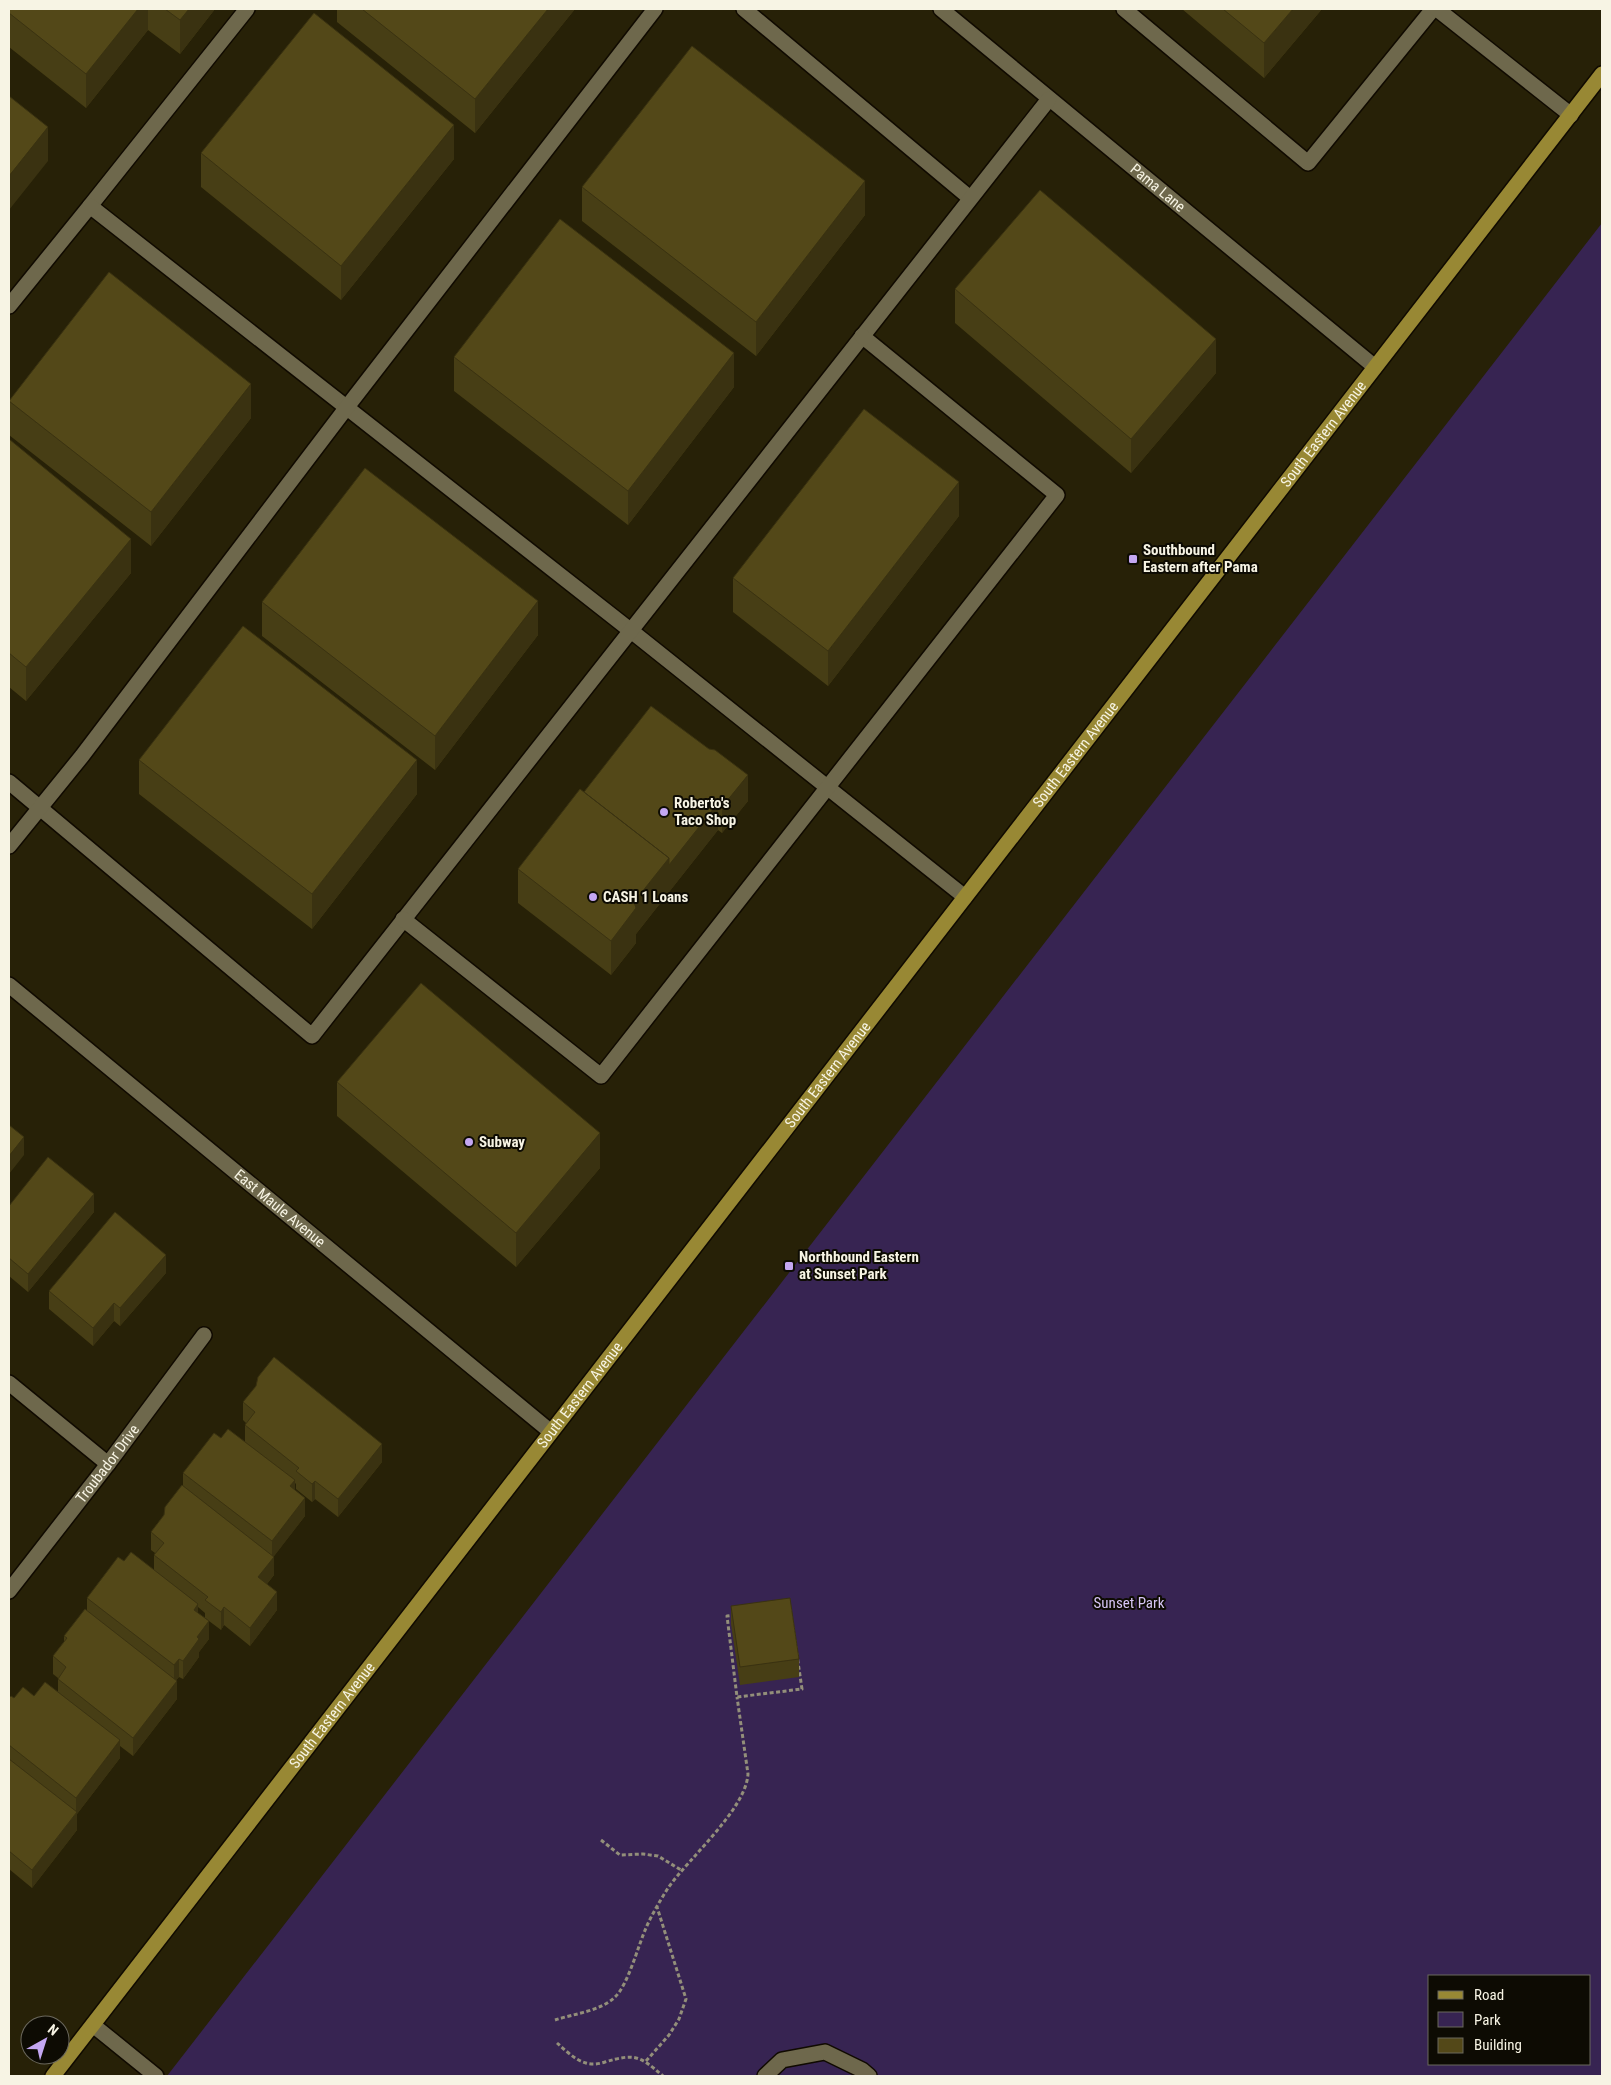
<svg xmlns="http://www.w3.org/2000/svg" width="1611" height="2085" font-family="'Roboto Condensed',sans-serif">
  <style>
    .green { fill: #372452; fill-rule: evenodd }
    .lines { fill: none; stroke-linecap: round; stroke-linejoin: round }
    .minor-casing { stroke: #100a00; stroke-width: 18 }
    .major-casing { stroke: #100a00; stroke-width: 18 }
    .path { stroke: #938f7a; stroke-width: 3; stroke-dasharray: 4 2.5; stroke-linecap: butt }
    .minor { stroke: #6e684c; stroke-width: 15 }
    .major { stroke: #988834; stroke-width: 15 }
    .wall { fill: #473e15 }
    .shaded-wall { fill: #3a3211 }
    .building { fill: #534818; stroke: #3a3211 }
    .poi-dot { fill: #c4a7f2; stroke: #0d0b03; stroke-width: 2 }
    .labels { text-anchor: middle; stroke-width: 4; stroke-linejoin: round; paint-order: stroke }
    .street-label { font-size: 15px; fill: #f7f4e4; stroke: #0d0b03 }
    .poi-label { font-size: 15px; font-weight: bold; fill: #f7f4e4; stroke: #0d0b03; text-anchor: start }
    .park-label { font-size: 15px; fill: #d6c5f5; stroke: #0d0b03 }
  </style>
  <rect width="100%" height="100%" fill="#272107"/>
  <path class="green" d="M1602,223V2076H167ZM1430,1976H1590V2064H1430Z"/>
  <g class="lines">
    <g class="minor-casing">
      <g id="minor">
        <path d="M744,9L970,198"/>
        <path id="s1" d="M941,9L1375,367"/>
        <path d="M1124,9L1308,163L1433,9"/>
        <path d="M1437,9L1571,115"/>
        <path d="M90,206L247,9"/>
        <path d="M9,306L90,206L630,630L965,897"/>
        <path d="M9,782L312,1036L1049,99"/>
        <path d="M9,846L82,756L347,407L655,9"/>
        <path d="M403,919L601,1076L1057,495L862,336"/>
        <path id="s2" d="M9,985L551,1432"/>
        <path d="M9,1383L108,1464"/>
        <path id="s3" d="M9,1591L108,1464L204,1335"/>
        <path d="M93,2025L156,2076"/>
        <path d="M765,2076L782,2060L825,2052L862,2070L869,2076"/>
      </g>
    </g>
    <g class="major-casing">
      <g id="major">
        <path id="s4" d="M53,2076L1602,74"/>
      </g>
    </g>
    <path class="path" d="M790,1608L802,1689L737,1697L727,1616Z
      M601,1840L620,1855L643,1854L658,1856L681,1870
      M555,2020C573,2014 601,2011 615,1997C628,1985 638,1946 646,1928C652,1914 660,1901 668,1888C689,1858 746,1809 748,1774L737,1697
      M557,2043C565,2050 575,2060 586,2063C592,2065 599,2064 605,2062C635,2053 640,2056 663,2076
      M646,2061L669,2035L679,2019L686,1999L657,1907"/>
    <use href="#minor" class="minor"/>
    <use href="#major" class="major"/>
  </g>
  <path class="wall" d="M9,9H215L180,54L148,30L86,108L9,47Z
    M337,9H575L475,133L337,22Z
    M1182,9H1322L1264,78Z
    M201,153L454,159L341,300L201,187Z
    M582,187L865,215L756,356L582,221Z
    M955,289L1216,373L1131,473L955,323Z
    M454,357L734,387L628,525L454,391Z
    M9,400L251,418L151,546L9,435Z
    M9,439L131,573L26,701L9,687Z
    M959,516L828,686L733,612V578Z
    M262,602L538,635L435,770L262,636Z
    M139,760L417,794L312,929L139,794Z
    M584,792L748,801L722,833L718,830L669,892L636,934V943L611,975L518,903V869Z
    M337,1082L600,1168L516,1267L337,1116Z
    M9,1206L94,1212L28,1292L9,1276Z
    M166,1273L120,1326L114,1321L93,1346L49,1309V1291Z
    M243,1402L382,1462L338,1517L315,1499L312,1502L296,1489V1484L295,1483V1490L305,1516L273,1557L274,1575L267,1584L277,1610L250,1646L224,1625L221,1630L205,1618V1613L198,1607V1613L209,1639L199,1652V1657L183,1679L179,1677L176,1680L177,1699L133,1756L120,1746V1758L77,1814V1830L32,1888L9,1869V1698L34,1696L58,1692V1678L53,1674V1656L64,1642V1636L87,1610V1598L124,1561L154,1570V1555L155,1553L151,1550V1532L164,1515L183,1487V1473L221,1438L245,1442V1425L246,1423L243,1420Z
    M731,1606L799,1659V1677L740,1685L731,1624Z"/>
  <path class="shaded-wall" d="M138,9H148V30L86,108V74Z
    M189,9H215L180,54V20Z
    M548,9H575L475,133V99Z
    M1293,9H1322L1264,78V43Z
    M454,125V159L341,300V266Z
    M48,127V161L9,210V176Z
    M865,181V215L756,356V322Z
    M1216,339V373L1131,473V439Z
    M734,353V387L628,525V491Z
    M251,384V418L151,546V512Z
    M959,482V516L828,686V651Z
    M131,539V573L26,701V667Z
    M538,601V635L435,770V736Z
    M417,760V794L312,929V894Z
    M748,775V801L722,833V807Z
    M718,803V830L636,934V943L611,975V941L634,902L669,858Z
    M600,1133V1168L516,1267V1233Z
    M24,1137V1155L9,1174V1156Z
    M94,1194V1212L28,1292V1274Z
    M166,1255V1273L120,1326V1308Z
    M114,1303V1321L93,1346V1328Z
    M382,1444V1462L338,1517V1499Z
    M295,1480V1498L290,1486Z
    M315,1481V1499L312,1502V1484Z
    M305,1498V1516L272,1559V1541Z
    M274,1557V1575L258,1595V1577Z
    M277,1592V1610L250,1646V1628Z
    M198,1604V1622L194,1610Z
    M224,1607V1625L221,1630V1612Z
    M209,1621V1639L199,1652V1657L183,1679V1661L197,1637Z
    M179,1659V1677L174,1683V1665Z
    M177,1681V1699L133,1756V1738Z
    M120,1740V1758L77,1814V1830L32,1888V1870L76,1814V1798Z"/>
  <path class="building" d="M9,9H138L86,74L9,13Z
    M165,9H189L180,20Z
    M362,9H548L475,99Z
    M1223,9H1293L1264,43Z
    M314,13L454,125L341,266L201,153Z
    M692,46L865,181L756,322L582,187Z
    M9,96L48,127L9,176Z
    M1040,190L1216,339L1131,439L955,289Z
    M560,219L734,353L628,491L454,357Z
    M109,272L251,384L151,512L9,401Z
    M864,409L959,482L828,651L733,578Z
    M9,439L131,539L26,667L9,653Z
    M365,468L538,601L435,736L262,602Z
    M243,626L417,760L312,894L139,760Z
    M651,706L709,749L715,750L748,775L722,807L718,803L669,865V858L584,792Z
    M580,789L669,858L634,902L636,908L611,941L518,869Z
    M421,983L600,1133L516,1233L337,1082Z
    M9,1125L24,1137L9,1156Z
    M48,1157L94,1194L28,1274L9,1258V1206Z
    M115,1212L166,1255L120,1308L114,1303L93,1328L49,1291Z
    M274,1357L382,1444L338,1499L315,1481L312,1484L296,1471L299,1468L245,1425L255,1412L243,1402L256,1386L258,1377Z
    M228,1429L295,1480L290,1486L305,1498L272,1541L183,1473L214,1433L221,1438Z
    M182,1485L274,1557L258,1577L277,1592L250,1628L224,1607L221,1612L205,1600L208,1597L154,1555L164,1543L151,1532L164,1515L165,1507Z
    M131,1552L198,1604L194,1610L209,1621L197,1637L199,1639L183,1661L179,1659L174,1665L87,1598L118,1557L124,1561Z
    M790,1598L799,1659L740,1667L731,1606Z
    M85,1609L177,1681L133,1738L58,1679L66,1667L53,1656L67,1638L64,1636Z
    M45,1682L120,1740L76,1798L9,1745V1698L11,1696L14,1698L23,1687L34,1696Z
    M9,1759L77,1812L32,1870L9,1851Z"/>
  <g class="poi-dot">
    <rect x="1128" y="554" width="10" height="10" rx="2.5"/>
    <circle cx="664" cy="812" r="5"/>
    <circle cx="593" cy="897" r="5"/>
    <circle cx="469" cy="1142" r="5"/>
    <rect x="784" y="1261" width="10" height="10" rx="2.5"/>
  </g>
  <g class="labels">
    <g class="street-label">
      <text dy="5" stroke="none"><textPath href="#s1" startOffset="281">Pama Lane</textPath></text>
      <text dy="5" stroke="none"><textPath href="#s4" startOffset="2076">South Eastern Avenue</textPath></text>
      <text dy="5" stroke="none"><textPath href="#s4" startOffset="1671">South Eastern Avenue</textPath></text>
      <text dy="5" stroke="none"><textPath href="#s4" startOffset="1266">South Eastern Avenue</textPath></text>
      <text dy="5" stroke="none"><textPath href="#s2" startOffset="351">East Maule Avenue</textPath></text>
      <text dy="5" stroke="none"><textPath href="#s4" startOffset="861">South Eastern Avenue</textPath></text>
      <text dy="5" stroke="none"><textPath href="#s3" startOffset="161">Troubador Drive</textPath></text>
      <text dy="5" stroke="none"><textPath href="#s4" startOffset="456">South Eastern Avenue</textPath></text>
    </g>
    <g class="poi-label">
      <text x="1143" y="555">Southbound<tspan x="1143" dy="17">Eastern after Pama</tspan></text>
      <text x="674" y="808">Roberto's<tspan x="674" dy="17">Taco Shop</tspan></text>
      <text x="603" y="902">CASH 1 Loans</text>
      <text x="479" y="1147">Subway</text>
      <text x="799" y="1262">Northbound Eastern<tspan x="799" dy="17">at Sunset Park</tspan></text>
    </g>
    <g class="park-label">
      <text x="1129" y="1608">Sunset Park</text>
    </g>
  </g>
  <rect width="1611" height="2085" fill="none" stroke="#f7f4e4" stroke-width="20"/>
  <rect x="1428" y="1975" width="162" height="90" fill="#0d0b03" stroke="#6b685d"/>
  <rect x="1438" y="1991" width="25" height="8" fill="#988834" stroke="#6b685d"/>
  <text x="1474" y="2000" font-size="15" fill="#f7f4e4">Road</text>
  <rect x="1438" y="2012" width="25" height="15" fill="#372452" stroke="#6b685d"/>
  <text x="1474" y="2025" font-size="15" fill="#f7f4e4">Park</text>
  <rect x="1438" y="2038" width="25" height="15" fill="#534818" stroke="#6b685d"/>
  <text x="1474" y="2050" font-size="15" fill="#f7f4e4">Building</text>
  <g transform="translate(45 2040) rotate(39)"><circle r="24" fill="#0d0b03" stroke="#6b685d"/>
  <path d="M0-4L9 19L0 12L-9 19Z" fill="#c4a7f2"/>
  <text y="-8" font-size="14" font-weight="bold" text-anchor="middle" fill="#f7f4e4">N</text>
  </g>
</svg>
